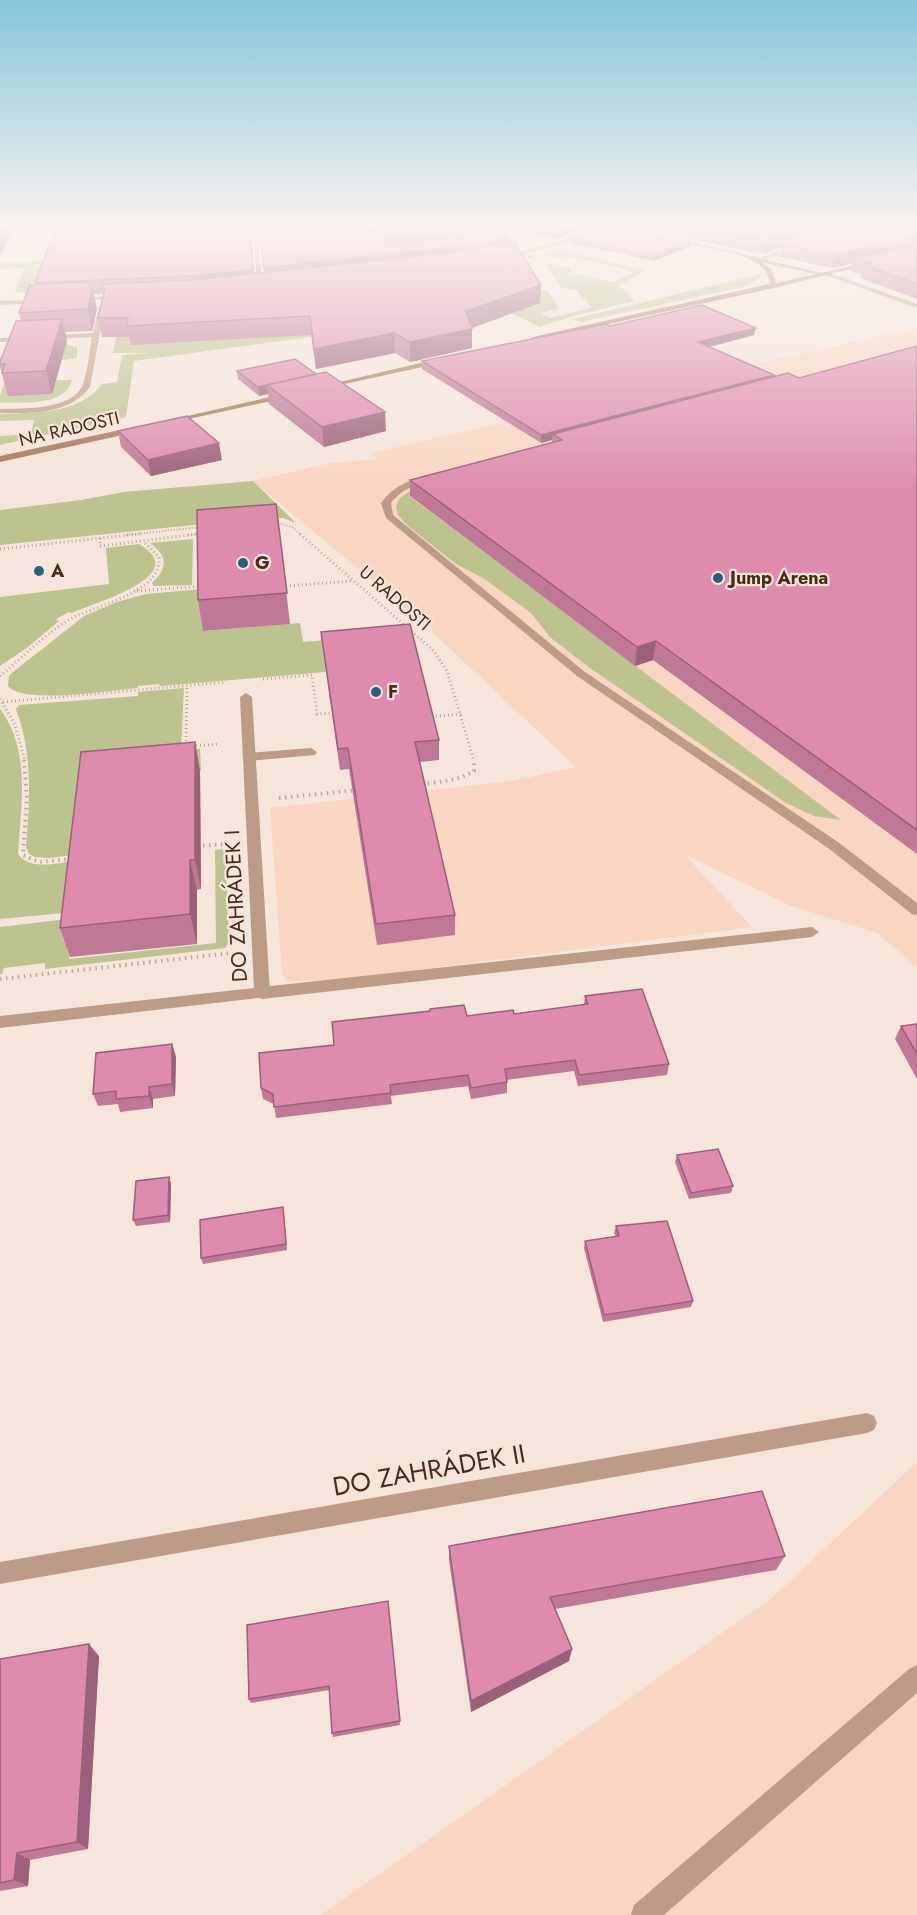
<svg xmlns="http://www.w3.org/2000/svg" width="917" height="1915" font-family="Jost,sans-serif">
  <style>
    .built { fill: #f8d6c1 }
    .green { fill: #bdc38e }
    .lines { fill: none; stroke-linecap: round; stroke-linejoin: round }
    .path-far3 { stroke: #bda99c; stroke-width: 1.5; stroke-dasharray: 1 2; stroke-linecap: butt }
    .path-far2 { stroke: #bda99c; stroke-width: 2; stroke-dasharray: 1 2; stroke-linecap: butt }
    .path-far1 { stroke: #bda99c; stroke-width: 3; stroke-dasharray: 1 3; stroke-linecap: butt }
    .path { stroke: #bda99c; stroke-width: 4; stroke-dasharray: 1.5 4.5; stroke-linecap: butt }
    .lane { fill: #bd9c87; fill-rule: evenodd }
    .street { fill: #bd9c87; fill-rule: evenodd }
    .secondary { fill: #a67658; fill-rule: evenodd }
    .wall { fill: #bf7896; fill-rule: evenodd }
    .shaded-wall { fill: #9b617a }
    .building { fill: #de8bae; stroke: #9b617a; stroke-width: 1.5 }
    .poi-dot { fill: #295f7a; stroke: #f5e5db; stroke-width: 2 }
    .labels { text-anchor: middle; stroke-width: 4.5; stroke-linejoin: round; paint-order: stroke }
    .far-street-label { font-size: 18px; fill: #492b17; stroke: #f5e5db }
    .far-poi-label { font-size: 18px; font-weight: bold; fill: #492b17; stroke: #f5e5db; text-anchor: start }
    .street-label { font-size: 21px; fill: #492b17; stroke: #f5e5db }
    .near-street-label { font-size: 26px; fill: #492b17; stroke: #f5e5db }
  </style>
  <rect width="100%" height="100%" fill="#f5e5db"/>
  <path class="built" d="M917,327V967L877,933L789,905L684,854L752,927L337,980L286,981L282,973L270,808L513,781L576,767L415,616L253,481L329,463L378,459L371,453Z
    M917,1462V1915H321L772,1598Z"/>
  <path class="green" d="M562,250L645,271L619,285L634,301L569,317L540,327L493,304L376,328L134,361L126,417L0,445V436L31,434L34,420L0,421V414C34,412 79,415 102,384L117,382L122,355L149,353H113L121,313L522,261L531,266L487,268L533,291L547,290L559,309L541,313L550,318L592,308L576,290L561,288L546,263L569,267L572,269L569,272L611,282L635,272C617,268 598,261 579,259C567,257 555,262 543,254Z
    M46,261L42,268L37,269L43,270L37,283H31L29,294L15,292L24,268L0,269V263Z
    M760,274V277L747,286L581,322L573,319Z
    M62,343L77,347V358L62,360L65,348L52,394L56,380H72C66,407 21,402 0,403V395L18,346Z
    M567,454L409,496L841,820L814,816L786,803L590,668L551,638L531,613L483,578L456,564L408,526L398,515L396,506L400,498L419,485Z
    M253,481L296,523L283,518H262L0,545V510L81,500L124,492Z
    M193,539L192,585L154,586L152,583C168,568 168,556 150,543Z
    M139,544C194,576 93,603 72,613L69,612L56,619L59,621L28,647L0,666V597L109,584L106,548Z
    M203,589L204,631L300,623L303,642L402,634L323,651L326,672L160,686L159,684L138,686L137,688C112,690 23,705 8,686L9,676L13,672L84,616L117,602L146,594Z
    M184,688L181,749H200L201,771L182,773L82,854L48,858L35,857L29,854L26,847C30,798 33,755 16,709L19,705L138,696V692Z
    M0,709C31,750 21,805 18,854C30,872 62,862 81,860L75,912L0,919Z
    M225,849L229,942L225,948L45,969V963L4,968L2,974L0,975V927L75,918L69,959L216,943L215,850Z"/>
  <g class="lines">
    <path class="path-far3" d="M0,228L59,226"/>
    <path class="path-far2" d="M275,522L292,527L301,535
      M126,535L202,527
      M188,535L198,534"/>
    <path class="path-far1" d="M300,534L434,651L447,671L474,761
      M100,538V546L198,534
      M0,549L140,534
      M286,586L353,581
      M137,591L202,586
      M0,676C22,658 41,638 65,622C90,606 163,594 159,557L144,542
      M263,679L312,675L317,714L332,713
      M0,699L15,725L25,761
      M3,702L226,682
      M428,717L461,714
      M186,745L187,686
      M192,746L220,744"/>
    <path class="path" d="M24,760L27,798L23,855L39,862L71,859
      M422,784C440,782 458,781 474,771V760
      M279,798L358,790
      M197,846L228,844
      M0,979L231,953"/>
    <path class="lane" d="M790,246L792,249L773,258L758,261L755,259Z
      M521,252L536,258L531,259L521,254Z
      M827,272L917,304V308L825,275Z
      M427,475L434,477C418,487 405,485 391,503L393,515L585,672L838,842L917,903V915L912,914L828,848L577,676L386,518L381,503C394,486 407,481 427,475Z
      M311,748L317,752L315,755L249,761L243,757L249,753Z
      M812,927L819,932L812,937L262,999L257,997L254,993L257,989L262,987Z
      M917,1665V1693L664,1915H631L634,1905L909,1669Z"/>
    <path class="street" d="M253,224H259V253L263,285L260,287L257,285L253,231L227,230L253,227Z
      M586,231L591,232L558,245L501,259L498,257L554,243Z
      M123,295L125,298L75,301L72,299Z
      M44,300L42,303L0,305V301Z
      M102,304L105,306L90,387C68,415 33,413 0,413V409C22,408 73,411 83,384C88,370 89,353 92,337L0,342V338L93,333L99,306Z
      M246,693L252,697L270,993L267,997L0,1028V1016L254,988L240,697Z
      M867,1413L874,1416L877,1423L874,1430L867,1433L0,1584V1562Z"/>
    <path class="secondary" d="M670,237L821,273L872,261L875,263L774,288L530,341L533,337L770,284C769,280 768,274 765,270C748,250 693,246 668,240ZM761,262L816,274L776,283L770,268Z
      M442,358H445V362L322,389L318,387Z
      M287,393H290V397L170,423L166,421Z
      M138,426L142,429L141,431L0,462V456Z"/>
  </g>
  <path class="wall" d="M121,224H251L250,225L254,273L264,272L260,240V224H595L557,239L502,227L509,242L541,285L540,303L472,328V348L410,362L395,353L316,369L311,335L131,345L129,337H102L98,318L103,296V294H94L97,309L92,331L65,332L67,341L52,394L8,396L0,367V362L21,321L19,313L35,283L115,226H121ZM428,237L432,238L436,240H428Z
    M619,224H917V299L860,278L861,274L851,272L853,263L832,268L780,257L782,247L763,254Z
    M571,238L690,247L653,261L570,243Z
    M610,326L754,335L709,347L773,377L799,378L917,346V854L653,660L635,666L410,496V480L552,442V440L541,443L422,369V361Z
    M237,371L316,374L386,431L324,447L269,404L268,394L259,396L238,379Z
    M118,431L222,460L151,476L121,447Z
    M276,504L290,624L203,631L198,600Z
    M321,632L439,740V760L420,762L455,915V935L377,945L349,769L340,770L323,651Z
    M195,742L200,771L201,889L197,890V944L70,957L60,928Z
    M585,996L669,1064L667,1075L578,1086L574,1071L507,1080V1093L471,1099L468,1086L391,1096L392,1104L276,1118L274,1104L263,1099L261,1088L334,1045L467,1016L514,1014L584,1005Z
    M917,1024V1079L895,1039L901,1026Z
    M172,1044L176,1057L175,1096L153,1099V1108L120,1112L118,1104L98,1106L93,1094Z
    M677,1155L733,1186L731,1193L689,1199L675,1162Z
    M169,1177L171,1184L170,1222L136,1226L133,1220Z
    M283,1207L287,1250L203,1264L201,1258Z
    M616,1226L693,1301L691,1307L603,1322L584,1248L585,1241L616,1237L614,1233Z
    M449,1546L785,1556L776,1570L555,1609L572,1649L569,1661L471,1712L449,1560Z
    M388,1601L400,1725L333,1737L332,1733L329,1690L251,1703L249,1699Z
    M99,1656L88,1849L30,1860L28,1886L0,1891V1659Z"/>
  <path class="shaded-wall" d="M3,224H15L0,256V231Z
    M250,224L255,283L194,290L192,276Z
    M565,224H595L557,239L558,227Z
    M808,224H836L802,238L804,225Z
    M793,231L791,244H782V247L763,254L765,241Z
    M427,233L428,245L387,251L386,239L388,236Z
    M509,238V251L476,257V244Z
    M917,238V250L854,259L853,263L832,268L835,255Z
    M691,242L690,247L653,261V256Z
    M462,246V259L265,282L264,268Z
    M541,285L540,303L466,330V311Z
    M92,288L97,309L92,331L88,309Z
    M62,319L67,341L52,394L46,371Z
    M756,328L754,335L697,350L698,342Z
    M472,329V348L410,362V342Z
    M394,333L395,353L316,369L314,349Z
    M774,375L772,383L553,434L552,440L541,443V435Z
    M267,385L268,394L259,396L258,387Z
    M385,412L386,431L324,447L322,427Z
    M219,443L222,460L151,476L148,460Z
    M656,641L653,660L635,666L637,647Z
    M195,742L200,771L201,889L195,860Z
    M190,860L197,890V944L190,914Z
    M172,1044L176,1057L175,1096L172,1084Z
    M149,1087L153,1099V1108L149,1096Z
    M169,1177L171,1184L170,1222L168,1215Z
    M283,1207L284,1214L287,1250L286,1244Z
    M89,1644L99,1656L88,1849L77,1842Z
    M572,1649L569,1661L471,1712V1701Z
    M17,1853L30,1860L28,1886L14,1880Z"/>
  <path class="building" d="M57,224H112L115,226L162,224H250L253,270L192,276L35,283Z
    M260,224H348L279,227L277,230L282,234L408,230L427,233L388,236L386,239L392,242L436,239L438,237L462,246L264,268L260,240Z
    M424,224H500L509,238L476,244L432,225Z
    M544,224H565L558,227Z
    M606,224H608L691,242L653,256L571,238Z
    M681,224H808L804,225L803,229L811,231L832,224H917V238L835,255L782,244L797,237L793,231L765,241Z
    M514,241L541,285L466,311L472,329L410,342L394,333L314,349L310,316L127,326L128,318H98L105,289L101,284L192,280L449,253Z
    M917,245V284L863,264L872,263L854,259Z
    M86,282L92,288L88,309L19,313L30,285Z
    M702,305L756,328L698,342L774,375L541,435L422,361L606,324L610,326Z
    M62,319L46,371L2,373L5,364H0V362L16,321Z
    M917,346V830L656,641L637,647L410,480L562,440L553,434L788,373L799,378Z
    M295,359L316,374L258,387L237,371Z
    M326,372L385,412L322,427L267,385Z
    M187,416L219,443L148,460L118,431Z
    M276,504L287,593L198,600L197,510Z
    M410,624L439,740L415,742L455,915L376,924L348,748L338,749L321,632Z
    M195,742V860H190V914L60,928L81,752Z
    M642,989L669,1064L579,1075L575,1060L505,1069L507,1082L471,1088L468,1075L390,1085L391,1093L274,1107L273,1094L261,1088L259,1053L334,1045L332,1022L430,1011V1009L464,1005L467,1016L513,1010L514,1014L588,1004L585,996Z
    M917,1024V1054L901,1026Z
    M172,1044V1084L149,1087V1096L116,1099V1091L93,1094L96,1053Z
    M718,1149L733,1186L691,1193L677,1155Z
    M169,1177L168,1215L133,1220L136,1181Z
    M283,1207L286,1244L201,1258L200,1220Z
    M667,1221L693,1301L604,1315L585,1241L619,1236L616,1226Z
    M762,1491L785,1556L550,1597L572,1649L471,1701L449,1546Z
    M388,1601L400,1721L332,1733L329,1686L249,1699L247,1625Z
    M89,1644L77,1842L17,1853L14,1880L0,1883V1659Z"/>
  <linearGradient id="sky" x2="0" y2="1"><stop stop-color="#85c5db"/><stop offset="0.46" stop-color="#faf3ef"/><stop offset="1" stop-color="#faf3ef" stop-opacity="0"/></linearGradient>
  <rect width="917" height="492" fill="url(#sky)"/>
  <g class="poi-dot">
    <circle cx="243" cy="563" r="6"/>
    <circle cx="39" cy="571" r="6"/>
    <circle cx="718" cy="578" r="6"/>
    <circle cx="376" cy="692" r="6"/>
  </g>
  <g class="labels">
    <g class="far-street-label">
      <text transform="translate(69 429) rotate(-13)" y="6">NA RADOSTI</text>
      <text transform="translate(395 598) rotate(41)" y="6">U RADOSTI</text>
    </g>
    <g class="far-poi-label">
      <text x="255" y="569">G</text>
      <text x="51" y="577">A</text>
      <text x="730" y="584">Jump Arena</text>
      <text x="388" y="698">F</text>
    </g>
    <g class="street-label">
      <text transform="translate(236 906) rotate(-93)" y="7">DO ZAHRÁDEK I</text>
    </g>
    <g class="near-street-label">
      <text transform="translate(429 1470) rotate(-10)" y="9">DO ZAHRÁDEK II</text>
    </g>
  </g>
</svg>
